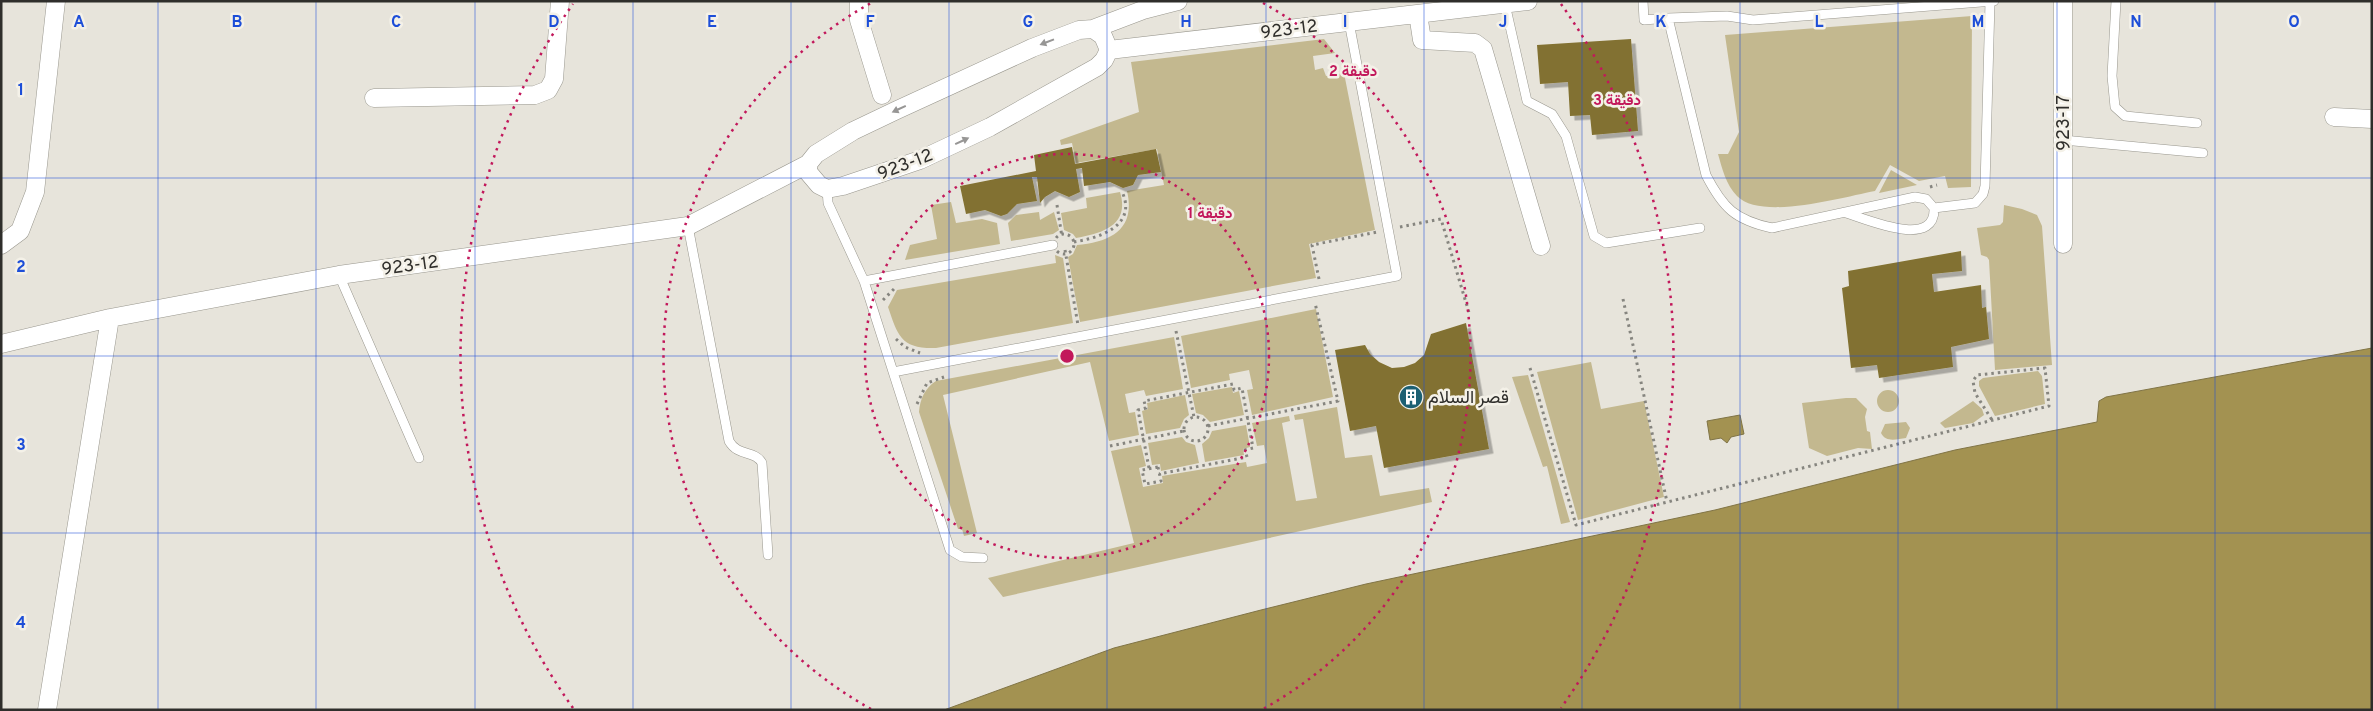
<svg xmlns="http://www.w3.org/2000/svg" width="2373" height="711" font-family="Overpass,Vazirmatn,sans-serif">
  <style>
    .green { fill: #c3b88f }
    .water { fill: #a39251; stroke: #807446 }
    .building { fill: #827130; filter: url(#shadow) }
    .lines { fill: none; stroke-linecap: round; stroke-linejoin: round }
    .service-casing { stroke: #99978e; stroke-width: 10 }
    .minor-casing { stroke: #99978e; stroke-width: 19 }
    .path { stroke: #86857f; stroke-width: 3; stroke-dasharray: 2.5 4; stroke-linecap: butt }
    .service { stroke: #fff; stroke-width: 9 }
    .minor { stroke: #fff; stroke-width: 18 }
    .oneway { fill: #979695 }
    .grid { fill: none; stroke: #1d4ed8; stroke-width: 1; stroke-opacity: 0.55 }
    .ring { fill: none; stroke: #c2185b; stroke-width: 2.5; stroke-dasharray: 2.5 5 }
    .labels { text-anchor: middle; stroke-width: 5; stroke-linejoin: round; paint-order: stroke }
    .street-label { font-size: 18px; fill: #2f2e2b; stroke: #f4f1e8 }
    .poi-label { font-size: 18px; fill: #2f2e2b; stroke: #f4f1e8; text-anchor: start }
    .grid-label { font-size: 16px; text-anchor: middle; font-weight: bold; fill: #1d4ed8; stroke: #f4f1e8; stroke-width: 5; stroke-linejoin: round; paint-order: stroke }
    .centre { fill: #c2185b; stroke: #f4f1e8; stroke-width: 2.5 }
    .ring-label { font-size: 15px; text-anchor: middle; font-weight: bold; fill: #c2185b; stroke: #f4f1e8; stroke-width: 5; stroke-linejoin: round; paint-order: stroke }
  </style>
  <defs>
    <filter id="shadow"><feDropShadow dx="4.5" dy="4.5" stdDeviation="0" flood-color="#0004"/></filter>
  </defs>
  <rect width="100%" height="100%" fill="#e7e4db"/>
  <path class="green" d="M1972,16L1971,187L1948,188L1945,176L1919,181L1890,165L1875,191C1843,197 1761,221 1737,196C1726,185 1722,168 1718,154H1728L1739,132L1725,35Z
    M1324,39L1335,53L1313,56L1315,70L1323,68L1326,76L1344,73L1375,230L1309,244L1316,278L1080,322L1068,257L1073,254L1077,245C1111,242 1136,229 1127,191L1164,185L1157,149L1076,163L1072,143L1061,145L1060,140L1139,112L1131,62Z
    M1891,170L1917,185L1879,193Z
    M1120,192C1130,225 1103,233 1076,238L1073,234L1064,230L1061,213L1087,208L1086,198Z
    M951,202L956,223L982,219L997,223L1000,244L905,260L910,245L937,239L931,205Z
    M2004,205L2022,209L2037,215L2042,226L2052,365L1995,370L1989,260L1987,257L1981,255L1977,228L2000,225L2003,222Z
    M1039,212L1040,220L1054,212L1059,230L1053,234L1011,241L1008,223L1016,215Z
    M1055,255L1063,258L1073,323L936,348C901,349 898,336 888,307L897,290L1056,263Z
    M1316,309L1333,397L1252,415L1247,390L1253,389L1249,370L1229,374L1230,380L1191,388L1181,336Z
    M1174,337L1183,389L1146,396L1144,390L1125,394L1129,413L1135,412L1139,435L1109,441L1090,362L943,395L977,533L964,536L962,529H958L919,412C920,399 925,388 936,381Z
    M1591,362L1601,409L1644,401L1664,497L1578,520L1537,372Z
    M2038,371L2042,376L2045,404L1995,416L1979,386V381L1983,378Z
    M1528,375L1570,522L1561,524L1547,466L1543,467L1512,377Z
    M1232,387L1233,393L1239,391L1244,415L1210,422L1203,415L1196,413L1192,394Z
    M1877 401a11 11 0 1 1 22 0a11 11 0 1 1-22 0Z
    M1185,395L1189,415L1184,419L1180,428L1146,434L1142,411L1148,409L1147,403Z
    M1846,398H1856L1867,409L1865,417L1867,431L1870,432L1872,449L1858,448L1827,456L1809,448L1802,403Z
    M1973,401L1982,409L1984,415L1973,423L1945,428L1940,423Z
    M1337,407L1345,458L1372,455L1380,496L1429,488L1432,502L1003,597L988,578L1134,543L1111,451L1141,445L1146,466L1139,468L1143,487L1163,483L1162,476L1246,462L1247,467L1267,463L1264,445L1257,446L1252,423L1289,416L1290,421L1282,423L1296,501L1317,498L1303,419L1295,420L1294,415Z
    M1906,422L1910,428L1906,438C1897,439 1886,443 1881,433L1885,424Z
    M1246,425L1250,447L1243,449L1244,455L1205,462L1202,444L1209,438L1212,431Z
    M1182,437L1186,442L1195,445L1199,463L1161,471L1160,464L1152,465L1148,443Z"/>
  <path class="water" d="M2372,348V710H944L1114,648L1261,610L1366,584L1715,510L1955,450L2097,422L2099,401L2106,397Z
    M1740,415L1744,434L1731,437L1727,443L1721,438L1710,440L1707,421Z"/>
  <path class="building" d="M1631,39L1638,131L1592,135L1590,115L1570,116L1568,82L1540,84L1537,45Z
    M1072,147L1075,164L1156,149L1161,172L1138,175L1133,185L1123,188L1110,182L1084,186L1082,168L1076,169L1080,192L1069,197L1055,191L1045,197L1040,203L1037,177H1032L1037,201L1017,204L1007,214L1001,216L985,210L966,214L960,186L1036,171L1034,155Z
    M1961,251L1962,271L1932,274L1934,292L1981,285L1982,308L1986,307L1989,339L1951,347L1953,367L1879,378L1877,365L1851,368L1842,288L1849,286L1848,271Z
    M1466,323L1489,449L1384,468L1376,426L1350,431L1335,350L1365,345L1370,354L1379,362L1392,368L1404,367L1415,363L1424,355L1431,334Z"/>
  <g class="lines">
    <g class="service-casing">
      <path id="service" d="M1643,1L1644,20L1668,18L1706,175C1723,208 1735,220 1772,228L1915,197L1926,199L1934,208L1975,203L1983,194L1985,186L1990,2
        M2116,1L2112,76L2115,107L2125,116L2197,123
        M1505,4L1527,101L1552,114L1566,136L1594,236L1606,243L1700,228
        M1668,18L1727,16L1753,20L1994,1
        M2063,140L2203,153
        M827,189L828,203L864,281L950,550L962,557L983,558
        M1846,213C1866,219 1936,250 1934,208
        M688,226L729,441C738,457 755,450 762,463L768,555
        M339,275L419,458
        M864,281L1053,245
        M893,372L1397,276L1349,22"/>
    </g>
    <g class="minor-casing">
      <path id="minor" d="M859,1V20L882,95
        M2063,1V244
        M1418,14L1422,40L1475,43L1483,49L1541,246
        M1093,29L1103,36L1109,50L1104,60L1097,67L990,127L920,160L843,186L827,189L819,185L808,172V164L816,154L853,131L897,110L1032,48L1079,30L1093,29L1143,10L1178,1
        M1109,50L1528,1
        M374,98L535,95L548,90L554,79L560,1
        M2334,117L2372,119
        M1,245L20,231L35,192L56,1
        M1,344L110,318L339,275L688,226L808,164
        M47,710L110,318"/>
    </g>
    <path class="path" d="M1930,187L1937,185
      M1057,205L1062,237
      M1400,227L1441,219L1470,316
      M1054 244a10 10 0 1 1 20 0a10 10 0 1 1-20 0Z
      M1074,242C1099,238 1136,226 1123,194
      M1065,250L1078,325
      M1319,279L1312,245L1377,232
      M1623,299L1667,502
      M883,300L895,288
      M1176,331L1194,417
      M896,339L905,347L920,353
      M1530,368L1576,525L2049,406L2045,368L1977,375L1973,381L1975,393L1992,420
      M917,404L927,383L944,377
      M1184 429a12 12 0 1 1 24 0a12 12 0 1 1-24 0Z
      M1208,426L1338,401L1315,303
      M1110,446L1184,431
      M1158,467L1161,481L1145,484L1142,470Z
      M1149,468L1138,410L1146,408L1144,401L1233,384L1234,390L1242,388L1253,448L1245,450L1247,457L1159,474"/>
    <use href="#service" class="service"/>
    <use href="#minor" class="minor"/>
  </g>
  <defs><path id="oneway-solid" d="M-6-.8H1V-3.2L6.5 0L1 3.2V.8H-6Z" transform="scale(1.25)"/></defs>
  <g class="oneway">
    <use href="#oneway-solid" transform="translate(1047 42) rotate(159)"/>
    <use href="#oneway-solid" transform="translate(899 109) rotate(155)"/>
    <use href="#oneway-solid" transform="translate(962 141) rotate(-25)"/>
  </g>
  <path class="grid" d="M158,1V710M316,1V710M475,1V710M633,1V710M791,1V710M949,1V710M1107,1V710M1266,1V710M1424,1V710M1582,1V710M1740,1V710M1898,1V710M2057,1V710M2215,1V710M1,178H2372M1,356H2372M1,533H2372"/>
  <g class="ring">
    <circle cx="1067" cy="356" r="202"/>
    <path d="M871 709A404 404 0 0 1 871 3M1263 3A404 404 0 0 1 1263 709"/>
    <path d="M573 708A607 607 0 0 1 573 4M1561 4A607 607 0 0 1 1561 708"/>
  </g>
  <defs>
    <g id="building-disc" transform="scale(1.25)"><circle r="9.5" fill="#1c6073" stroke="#f4f1e8"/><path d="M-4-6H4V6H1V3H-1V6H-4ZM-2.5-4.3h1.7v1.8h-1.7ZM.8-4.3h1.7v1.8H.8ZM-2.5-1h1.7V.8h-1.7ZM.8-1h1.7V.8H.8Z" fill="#fff"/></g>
  </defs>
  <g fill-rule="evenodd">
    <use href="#building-disc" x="1411" y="397"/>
  </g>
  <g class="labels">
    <g class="street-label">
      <text transform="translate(1289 29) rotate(-7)" y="6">923-12</text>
      <text transform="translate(2063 123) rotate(-90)" y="6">923-17</text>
      <text transform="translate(905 164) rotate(-21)" y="6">923-12</text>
      <text transform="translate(410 265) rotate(-8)" y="6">923-12</text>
    </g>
    <g class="poi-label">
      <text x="1428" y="403">قصر السلام</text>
    </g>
  </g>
  <g class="grid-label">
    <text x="79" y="27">A</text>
    <text x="237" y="27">B</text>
    <text x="396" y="27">C</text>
    <text x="554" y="27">D</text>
    <text x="712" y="27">E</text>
    <text x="870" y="27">F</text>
    <text x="1028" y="27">G</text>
    <text x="1186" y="27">H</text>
    <text x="1345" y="27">I</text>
    <text x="1503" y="27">J</text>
    <text x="1661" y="27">K</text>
    <text x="1819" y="27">L</text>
    <text x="1978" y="27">M</text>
    <text x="2136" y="27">N</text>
    <text x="2294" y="27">O</text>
    <text x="21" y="95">1</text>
    <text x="21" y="272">2</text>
    <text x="21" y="450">3</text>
    <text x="21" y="628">4</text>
  </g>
  <circle cx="1067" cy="356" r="8" class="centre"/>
  <g class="ring-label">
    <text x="1353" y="76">2 دقيقة</text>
    <text x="1617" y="105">3 دقيقة</text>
    <text x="1210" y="218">1 دقيقة</text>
  </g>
  <rect width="2373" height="711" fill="none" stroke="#2f2e2b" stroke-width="5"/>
</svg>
